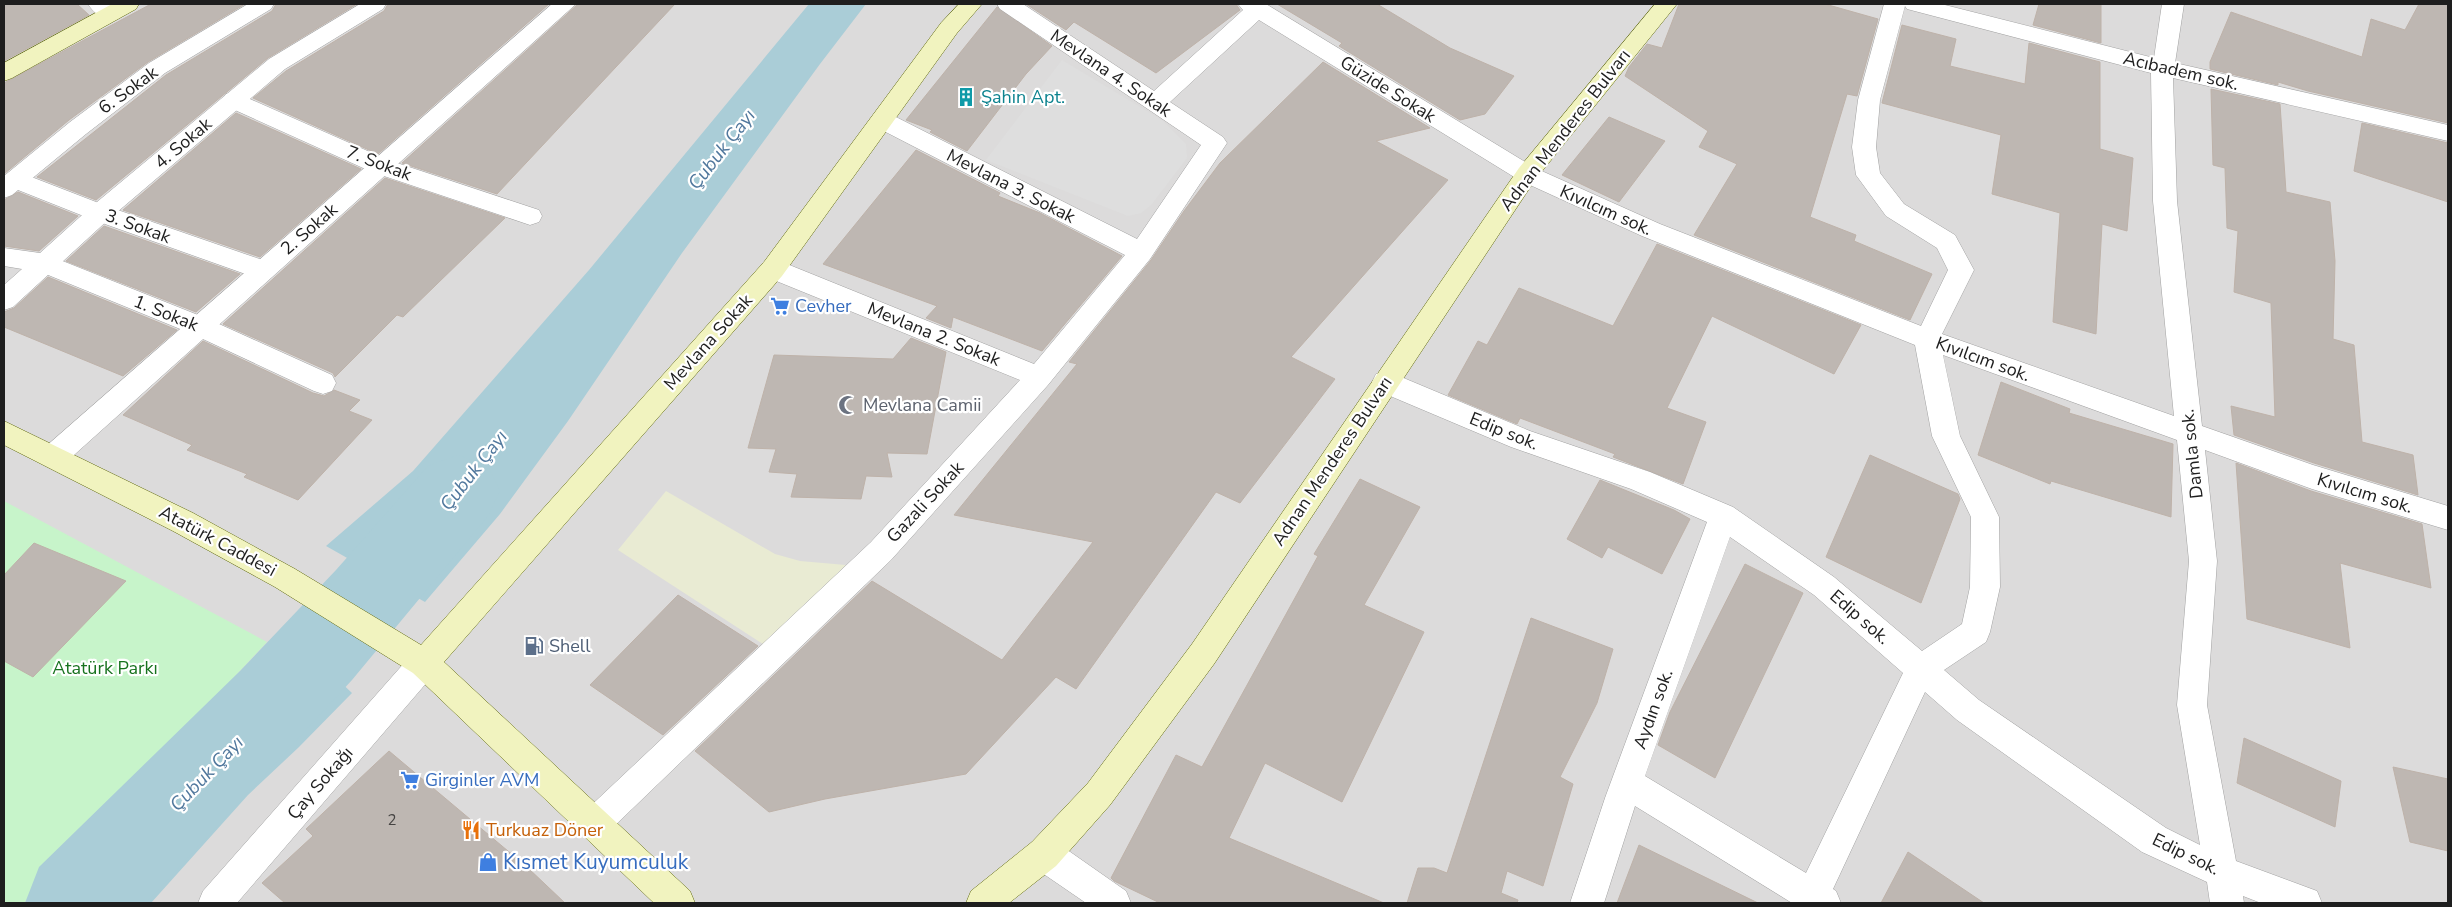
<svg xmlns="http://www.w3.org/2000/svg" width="2452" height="907" font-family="'Nunito Sans',sans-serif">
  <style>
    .residential { fill: #dcdbdb }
    .farmland { fill: #e9ebd3 }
    .park { fill: #c7f4ca }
    .parking { fill: #dedede }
    .water { fill: #aacdd7 }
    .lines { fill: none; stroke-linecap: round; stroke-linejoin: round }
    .river { fill: #aacdd7; fill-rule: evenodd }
    .building { fill: #beb7b2; stroke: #beb2a9 }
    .lane-casing { stroke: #a2a2a2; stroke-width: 1 }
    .street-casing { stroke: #a2a2a2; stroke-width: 1 }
    .secondary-casing { stroke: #616a10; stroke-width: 1 }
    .lane { fill: #fff; fill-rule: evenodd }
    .street { fill: #fff; fill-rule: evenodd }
    .secondary { fill: #f1f3bf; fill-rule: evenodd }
    .labels { text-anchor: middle; stroke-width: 4.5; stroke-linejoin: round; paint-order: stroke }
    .number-label { font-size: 15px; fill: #464443 }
    .street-label { font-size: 18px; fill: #1e1e1e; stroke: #fff }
    .culture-label { font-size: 18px; fill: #0d838f; stroke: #fff; text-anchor: start }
    .shop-label { font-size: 18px; fill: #366cbe; stroke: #fff; text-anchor: start }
    .worship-label { font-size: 18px; fill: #5b616d; stroke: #fff; text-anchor: start }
    .service-label { font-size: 18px; fill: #4e5e75; stroke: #fff; text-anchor: start }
    .park-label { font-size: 18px; fill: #17721e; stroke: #fff }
    .food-label { font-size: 18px; fill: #c56008; stroke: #fff; text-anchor: start }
    .water-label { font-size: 19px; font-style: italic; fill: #51789d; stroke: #fff }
    .near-shop-label { font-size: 21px; fill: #366cbe; stroke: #fff; text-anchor: start }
  </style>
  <rect width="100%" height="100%" fill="#eeebe5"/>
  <path class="residential" d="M4,4H2448V903H4Z"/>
  <path class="farmland" d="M666,491L775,554L800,561L846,565L769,648L618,550Z"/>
  <path class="park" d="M4,501L267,642L24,903H4Z"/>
  <path class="parking" d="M1062,60L1162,120L1186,144L1187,158L1151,205L1141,213L1128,216L986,160Z"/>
  <path class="water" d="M809,4H866L820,64L682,253L568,421L500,514L425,602L326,546L413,471L589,270Z
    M275,647L332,674L352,693L299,747L248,795L151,903H38Z"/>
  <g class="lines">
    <path class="river" d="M458,455L488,466L500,491L488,516L352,680L160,888L145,903H25L39,867L240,671L336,570L428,466Z"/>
  </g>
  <path class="building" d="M4,4H77L89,15L4,61Z
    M151,4H245L148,62L69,120L4,174V83Z
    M276,4H357L268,58L96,200L37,177L166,75L272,11Z
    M388,4H549L378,154L253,98L286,71L384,11Z
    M578,4H675L497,194L402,163Z
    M1026,4H1236L1240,10L1156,73L1074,22L1066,30Z
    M1277,4H1377L1450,48L1514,76L1485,114L1460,120L1339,46L1342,43Z
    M1679,4H1825L1878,19L1857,96L1847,94L1810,217L1856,235L1854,241L1932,274L1910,320L1694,235L1737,164L1699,147L1708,131L1625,76L1629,67L1647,44L1662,48Z
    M2039,4H2101V43L2033,25Z
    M2419,4H2448V123L2308,91L2278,82V85L2210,69V62L2231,12L2362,57L2371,19L2405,30Z
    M997,7L1052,46L1026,74L967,151L930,132L932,130L906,120Z
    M1902,25L1956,39L1950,66L2025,84L2029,43L2100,62V149L2133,158L2127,231L2102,224L2096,334L2053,322L2060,213L1992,194L2001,135L1882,103Z
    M1323,62L1430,128L1376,141L1448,180L1291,357L1335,379L1240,503L1216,492L1076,689L1056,677L966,774L825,799L769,812L695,751L872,581L1002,660L1093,542L954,515L1077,364L1069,362L1151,260L1184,211L1220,163Z
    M2211,89L2280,104L2286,192L2330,202L2335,261L2333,339L2354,345L2362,442L2413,455L2418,495L2314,463L2234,435L2231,406L2275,417L2271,303L2234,292L2238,231L2227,228L2225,168L2213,165Z
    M236,113L361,169L260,257L123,210Z
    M1609,117L1665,141L1619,202L1562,175Z
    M2362,123L2448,143V202L2354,171Z
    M916,150L1000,193L998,196L1040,213L1122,256L1042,351L953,317L951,328L926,318L937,306L823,264Z
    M385,178L505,218L403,317L397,315L335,377L333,373L223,324Z
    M18,192L78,216L39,251L4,246V200Z
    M104,226L240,274L196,312L66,261Z
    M1657,244L1861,325L1834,374L1712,316L1667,408L1706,422L1683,484L1613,457L1615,454L1520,418L1517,424L1448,395L1478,341L1487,345L1519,288L1613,326Z
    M48,277L177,330L123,376L4,327V312L14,308Z
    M911,338L946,352L927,454L887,453L892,477L866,476L861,499L791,497L797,474L769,472L776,449L748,448L774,355L893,359Z
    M203,341L313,393L324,396L334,390L360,400L349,411L372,420L298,500L244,477L247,474L187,450L192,445L123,415Z
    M2001,382L2070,409L2069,413L2173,444L2171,517L2051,481L2050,484L1978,455Z
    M1870,455L1958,494L1960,499L1921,603L1826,557Z
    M2236,463L2311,491L2422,524L2431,588L2340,563L2350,648L2247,619Z
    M1360,479L1420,507L1364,605L1424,632L1342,802L1265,763L1229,838L1384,903H1160L1114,881L1111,878L1176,755L1202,767L1318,556L1314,554Z
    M1600,480L1674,510L1690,519L1662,574L1608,547L1602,558L1567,539Z
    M34,543L126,581L33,677L4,661V575Z
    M1745,564L1803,593L1715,778L1658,745L1670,712Z
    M678,595L758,646L663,735L590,685Z
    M1531,618L1613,649L1597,703L1560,777L1573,784L1543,886L1507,871L1501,893L1518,900L1517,903H1407L1418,868H1434L1447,873Z
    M2244,738L2341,781L2335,827L2237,783Z
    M389,751L527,867L565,903H285L262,883L313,836L306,829Z
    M2393,767L2448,779V851L2410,842Z
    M1639,845L1758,903H1617Z
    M1908,852L1984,903H1881Z"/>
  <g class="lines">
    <g class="lane-casing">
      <path id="lane" d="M234,92L388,160L539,210L542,216L539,222L530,225L372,172L226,106L223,100L226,94Z
        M16,171L109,207L271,263L275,270L271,277L262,280L91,219L8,186L4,180L8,174Z
        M45,254L208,319L332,375L336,383L332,391L323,394L314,391L190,333L36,270L33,263L36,256Z"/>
    </g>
    <g class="street-casing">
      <path id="street" d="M88,4H112L121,13L118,18C105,21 95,15 88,4Z
        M248,4H274L271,9L165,73L86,134L12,195L4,198V176L70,122L149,63Z
        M360,4H386L383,9L285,69L109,219L13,307L4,310V285L22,269L4,266V248L40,253L91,207L269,59Z
        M552,4H576L64,464L54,468L44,464L40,456L44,448Z
        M997,4H1023L1154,91L1243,10L1238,4H1266L1535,168L1660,224L1921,326L1948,270L1937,248L1886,216L1856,175L1852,147L1858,100L1884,4H1941L2154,58L2162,4H2184L2175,63L2448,125V141L2173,78L2177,201L2202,426L2313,465L2448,506V530L2312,489L2205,450L2217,561L2207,705L2236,861L2317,891L2322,903H2261L2243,896L2244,903H2210L2207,882L2142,852L1957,720L1925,692L1833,889L1836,891L1841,903H1792L1635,806L1604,903H1570L1605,798L1707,522L1631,489L1511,447L1376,390L1372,382L1376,374L1385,371L1394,374L1530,431L1650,472L1733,507L1834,577L1922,651L1962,624L1970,587L1971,517L1932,436L1915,345L1642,236L1519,180L1259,20L1170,102L1223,137L1227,143L1150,259L1048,385L891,560L605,835L594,840L583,835L578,824L583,813L871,542L1020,380L764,276L760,269L764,262L773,259L782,262L1034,364L1125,255L874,126L870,120L874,114L882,112L890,114L1137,239L1201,145L1000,9ZM1905,6L1907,9L2151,73L2153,201L2174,416L1942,334L1974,270L1955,235L1904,204L1880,173L1876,147L1880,100ZM1943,355L2177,440L2189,561L2177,705L2200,845L2166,828L1979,700L1944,670L1986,642L1990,632L2000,587L1999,517L1960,436ZM1730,537L1814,595L1903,673L1806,873L1645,776Z
        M424,649L435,653L439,663L435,673L237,903H198L203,891L413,653Z
        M1044,838L1056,842L1126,891L1131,903H1086L1032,866L1028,854L1032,842Z"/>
    </g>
    <g class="secondary-casing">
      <path id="secondary" d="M112,4H139L136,9L12,78L4,81V63Z
        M959,4H982L957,33L782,276L444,662L690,891L695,903H654L413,673L275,587L173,531L4,445V421L193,513L295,569L421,645L764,262L941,23Z
        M1655,4H1677L1535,180L1214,664L1110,805L1056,866L1009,903H966L971,891L1032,842L1088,783L1192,644L1519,168Z"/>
    </g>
    <use href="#lane" class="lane"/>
    <use href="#street" class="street"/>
    <use href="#secondary" class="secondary"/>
  </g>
  <defs>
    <g id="building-bare" transform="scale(1.5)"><path d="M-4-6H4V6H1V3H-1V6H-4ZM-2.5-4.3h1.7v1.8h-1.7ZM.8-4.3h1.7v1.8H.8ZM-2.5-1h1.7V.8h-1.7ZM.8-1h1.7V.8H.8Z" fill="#0f9aa8" stroke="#fff" stroke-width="2.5" paint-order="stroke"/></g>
    <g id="supermarket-bare" transform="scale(1.5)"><path d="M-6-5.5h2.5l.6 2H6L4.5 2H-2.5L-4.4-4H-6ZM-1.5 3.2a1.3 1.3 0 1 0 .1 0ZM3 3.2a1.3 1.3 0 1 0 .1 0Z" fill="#3f7fe0" stroke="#fff" stroke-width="2.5" paint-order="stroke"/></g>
    <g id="mosque-bare" transform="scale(1.5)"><path d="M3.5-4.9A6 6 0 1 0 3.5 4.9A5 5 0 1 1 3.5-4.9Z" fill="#6b7280" stroke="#fff" stroke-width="2.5" paint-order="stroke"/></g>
    <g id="fuel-bare" transform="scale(1.5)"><path d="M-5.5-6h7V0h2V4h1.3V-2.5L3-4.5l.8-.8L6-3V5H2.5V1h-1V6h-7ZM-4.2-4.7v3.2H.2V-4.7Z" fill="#5c6f8a" stroke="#fff" stroke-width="2.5" paint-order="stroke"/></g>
    <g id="restaurant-bare" transform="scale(1.5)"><path d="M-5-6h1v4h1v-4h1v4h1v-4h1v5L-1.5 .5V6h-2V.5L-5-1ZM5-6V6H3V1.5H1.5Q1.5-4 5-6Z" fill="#e8710a" stroke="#fff" stroke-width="2.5" paint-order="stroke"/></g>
    <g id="shop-bare" transform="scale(1.5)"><path d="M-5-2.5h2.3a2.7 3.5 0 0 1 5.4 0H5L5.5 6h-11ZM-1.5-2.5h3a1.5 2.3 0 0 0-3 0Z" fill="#3f7fe0" stroke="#fff" stroke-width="2.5" paint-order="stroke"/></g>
  </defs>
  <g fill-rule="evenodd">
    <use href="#building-bare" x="966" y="97"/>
    <use href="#supermarket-bare" x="780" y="306"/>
    <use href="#mosque-bare" x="848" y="405"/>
    <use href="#fuel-bare" x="534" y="646"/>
    <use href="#supermarket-bare" x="410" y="780"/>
    <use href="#restaurant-bare" x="471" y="830"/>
    <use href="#shop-bare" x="488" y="862"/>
  </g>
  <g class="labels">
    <g class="number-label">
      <text x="392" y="825">2</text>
    </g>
    <g class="street-label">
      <text transform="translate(2181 71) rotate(13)" y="6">Acıbadem sok.</text>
      <text transform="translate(1111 73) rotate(34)" y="6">Mevlana 4. Sokak</text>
      <text transform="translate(1388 89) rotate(32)" y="6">Güzide Sokak</text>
      <text transform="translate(128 90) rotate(-36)" y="6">6. Sokak</text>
      <text transform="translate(1565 130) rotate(-52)" y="6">Adnan Menderes Bulvarı</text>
      <text transform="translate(183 143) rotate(-40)" y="6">4. Sokak</text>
      <text transform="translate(379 163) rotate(21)" y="6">7. Sokak</text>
      <text transform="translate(1011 186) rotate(27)" y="6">Mevlana 3. Sokak</text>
      <text transform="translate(1606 210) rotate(24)" y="6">Kıvılcım sok.</text>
      <text transform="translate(138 226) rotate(20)" y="6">3. Sokak</text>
      <text transform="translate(309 229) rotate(-41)" y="6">2. Sokak</text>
      <text transform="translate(166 313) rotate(22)" y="6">1. Sokak</text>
      <text transform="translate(934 334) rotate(22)" y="6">Mevlana 2. Sokak</text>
      <text transform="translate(708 342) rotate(-48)" y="6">Mevlana Sokak</text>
      <text transform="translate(1983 359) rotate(20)" y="6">Kıvılcım sok.</text>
      <text transform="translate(1504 431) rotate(22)" y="6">Edip sok.</text>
      <text transform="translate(2192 454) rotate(-96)" y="6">Damla sok.</text>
      <text transform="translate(1332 461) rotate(-56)" y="6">Adnan Menderes Bulvarı</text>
      <text transform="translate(2365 493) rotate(17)" y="6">Kıvılcım sok.</text>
      <text transform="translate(925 502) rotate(-47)" y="6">Gazali Sokak</text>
      <text transform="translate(218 541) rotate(28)" y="6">Atatürk Caddesi</text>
      <text transform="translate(1860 617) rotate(41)" y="6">Edip sok.</text>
      <text transform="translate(1653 709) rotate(-70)" y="6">Aydın sok.</text>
      <text transform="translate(320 783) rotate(-49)" y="6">Çay Sokağı</text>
      <text transform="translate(2186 854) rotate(26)" y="6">Edip sok.</text>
    </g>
    <g class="culture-label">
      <text x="981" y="103">Şahin Apt.</text>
    </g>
    <g class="shop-label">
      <text x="795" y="312">Cevher</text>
      <text x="425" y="786">Girginler AVM</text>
    </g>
    <g class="worship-label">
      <text x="863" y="411">Mevlana Camii</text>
    </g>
    <g class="service-label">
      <text x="549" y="652">Shell</text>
    </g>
    <g class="park-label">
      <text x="105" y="674">Atatürk Parkı</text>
    </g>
    <g class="food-label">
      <text x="486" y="836">Turkuaz Döner</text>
    </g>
    <g class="water-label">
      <text transform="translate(721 149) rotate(-52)" y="7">Çubuk Çayı</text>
      <text transform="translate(473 470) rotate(-52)" y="7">Çubuk Çayı</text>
      <text transform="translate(206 773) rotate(-46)" y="7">Çubuk Çayı</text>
    </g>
    <g class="near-shop-label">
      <text x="503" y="869">Kısmet Kuyumculuk</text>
    </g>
  </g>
  <rect width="2452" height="907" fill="none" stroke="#1e1e1e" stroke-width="10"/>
</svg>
